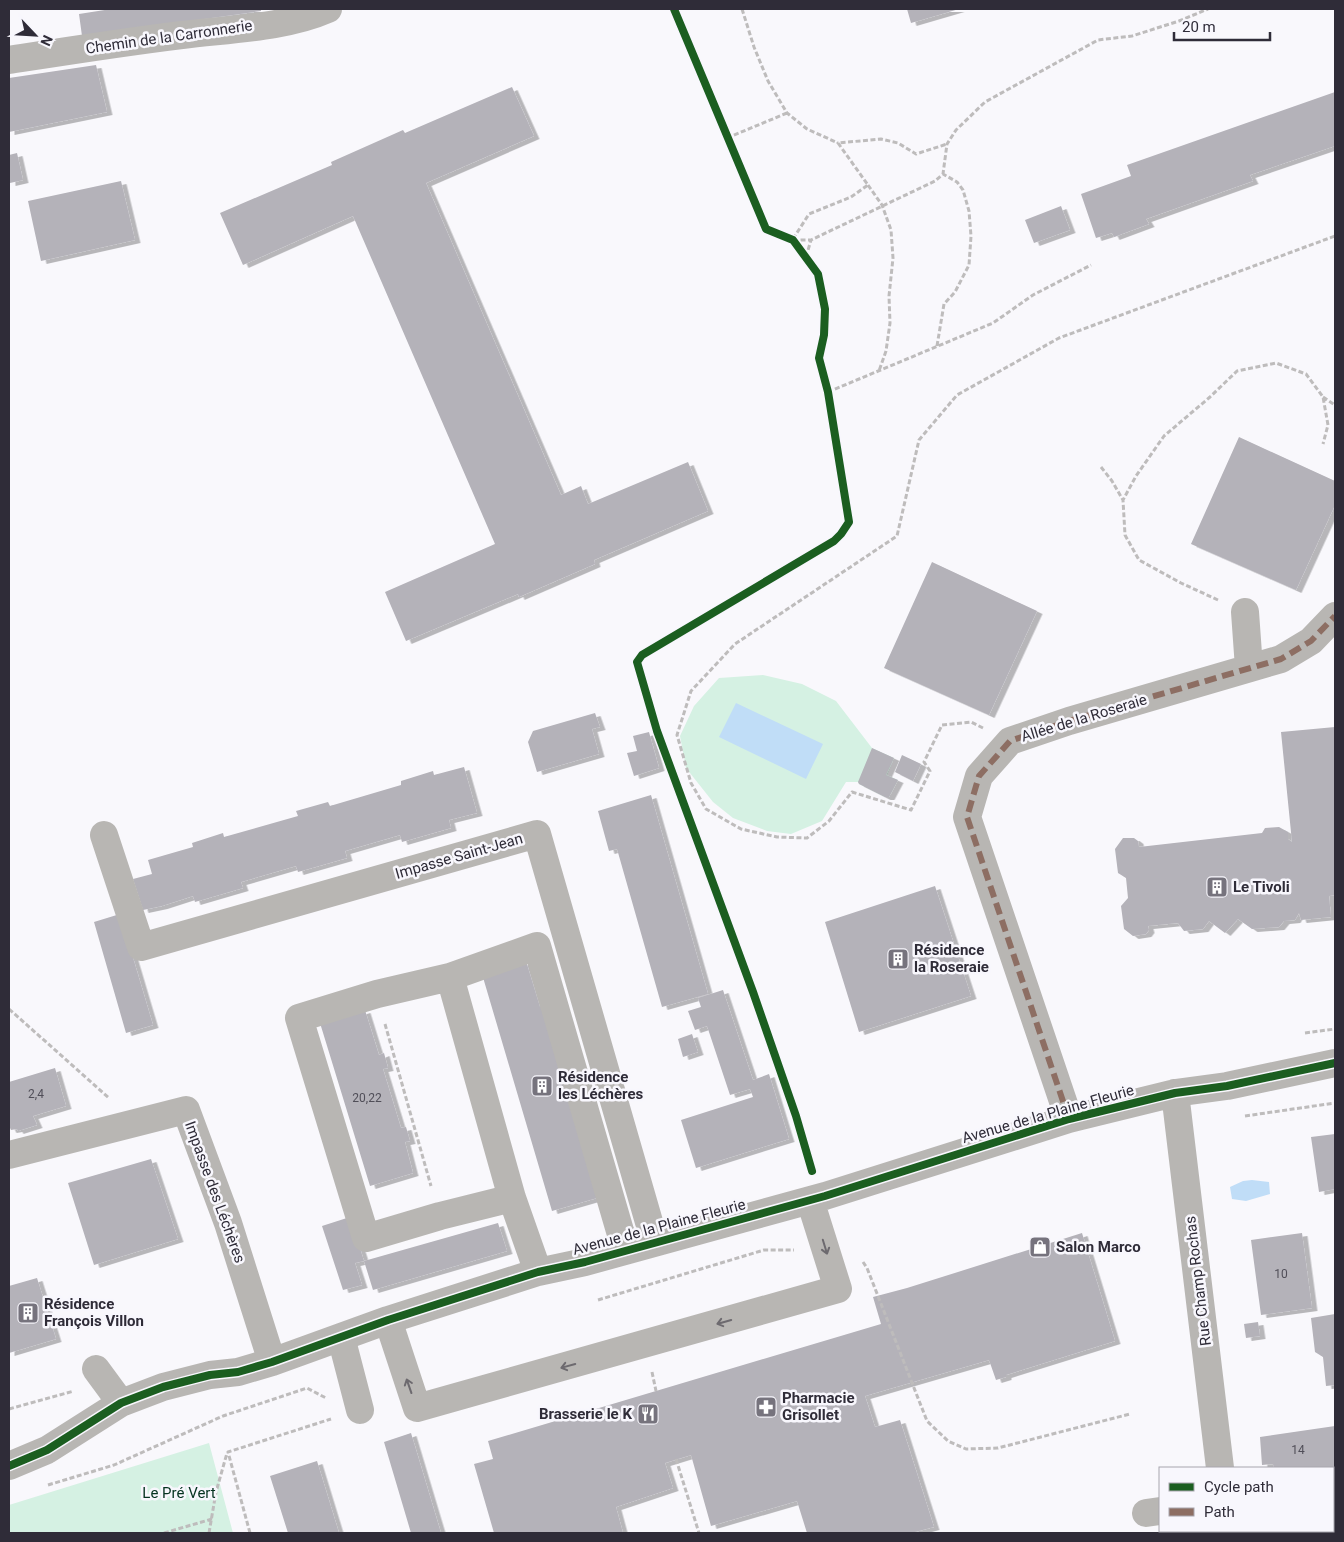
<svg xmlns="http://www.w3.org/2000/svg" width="1344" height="1542" font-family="Roboto,sans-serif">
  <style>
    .green { fill: #d5f1e3 }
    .water { fill: #c0ddf7 }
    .building { fill: #b4b2b9; filter: url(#shadow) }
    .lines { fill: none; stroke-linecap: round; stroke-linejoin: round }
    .path { stroke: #bebcbc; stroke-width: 3; stroke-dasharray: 5 2.5; stroke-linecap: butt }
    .minor { stroke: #b8b6b3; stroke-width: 28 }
    .quiet { stroke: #8d6e63; stroke-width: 6; stroke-dasharray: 12 6; stroke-linecap: butt }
    .cycleway-casing { stroke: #f8f7fd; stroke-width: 11 }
    .cycleway { stroke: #1b5e20; stroke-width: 8 }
    .oneway { stroke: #6d6a6f }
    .labels { text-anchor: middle; stroke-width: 5; stroke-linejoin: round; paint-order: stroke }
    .number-label { font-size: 12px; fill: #504e58 }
    .street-label { font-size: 15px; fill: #2f2c38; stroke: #f8f7fd }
    .poi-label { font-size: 15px; font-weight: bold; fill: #2f2c38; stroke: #f8f7fd; text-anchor: start }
    .park-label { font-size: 15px; fill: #053320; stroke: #f8f7fd }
  </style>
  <defs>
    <filter id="shadow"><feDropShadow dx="5.5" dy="3" stdDeviation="0" flood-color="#0004"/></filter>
  </defs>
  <rect width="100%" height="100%" fill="#f9f8fc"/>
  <path class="green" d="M763,675L802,684L836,701L872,748L894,758L887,775L898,780L889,797H885L859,784L858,782H846L822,821L791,834L767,831L733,818L713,802L686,768L680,736L694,706L719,678Z
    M209,1443L233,1533H9V1505Z"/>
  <path class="water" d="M736,703L823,744L806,779L719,737Z
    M1252,1180L1269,1182L1270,1194L1246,1201L1232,1199L1230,1187L1243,1181Z"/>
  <path class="building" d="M111,9H261V11L82,36L79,14Z
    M907,9H959L911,23Z
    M96,65L107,112L9,132V78Z
    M512,87L534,136L426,183L561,495L581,486L588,504L688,462L708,511L594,560L595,564L519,597L518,594L406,641L385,592L495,544L353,216L243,265L220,213L332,165L331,162L403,130L405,133Z
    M1335,92V146L1250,175L1253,181L1146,219L1149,224L1114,237L1112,233L1096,238L1081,194L1131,176L1127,165Z
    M17,153L23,180L10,183L9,155Z
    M121,181L135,240L41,261L28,201Z
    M1061,206L1070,230L1034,243L1025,220Z
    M1239,437L1335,481V505L1296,590L1191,544Z
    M932,562L1037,611L989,715L884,668Z
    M595,713L600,727L592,729L599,754L537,772L528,742L533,731Z
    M1335,727V895L1329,896L1331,917L1301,920L1299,913L1295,920L1284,921L1279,927L1252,929L1238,919L1225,933L1209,921L1203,929L1184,931L1178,923L1148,926L1149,930L1146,934L1133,936L1124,929L1121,906L1128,898L1126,878L1118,873L1115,849L1123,838H1134L1138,841L1139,847L1262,833L1265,828L1279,827L1288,832V839L1292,842L1281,732Z
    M649,732L659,768L634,776L627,753L637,751L633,736Z
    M872,748L894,758L886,775L898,780L889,797H885L859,784L858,782Z
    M902,755L921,764L913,781L895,772Z
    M464,767L477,813L449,820L451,828L402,842L400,835L345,851L347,858L298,872L296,866L241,882L243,888L195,902L193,896L162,906L143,910L133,879L152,874L148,860L193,847L192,843L223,833L224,837L298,816L296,811L328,802L330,806L401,785V781L433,771L434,775Z
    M651,795L708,994L662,1007L617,849L609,851L598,811Z
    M935,886L971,996L859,1032L825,922Z
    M120,914L153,1025L126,1033L94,922Z
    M526,961L540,1007L546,1005L597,1198L552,1211L482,974Z
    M723,990L753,1080L769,1074L789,1139L696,1168L681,1120L753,1097L750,1089L730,1095L707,1026L695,1030L688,1011L701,1007L698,998Z
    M365,1010L379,1055L384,1053L388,1068L383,1069L401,1128L406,1127L410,1141L405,1142L413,1173L370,1186L320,1023Z
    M692,1034L698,1052L683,1057L678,1039Z
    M55,1068L66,1106L33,1116L37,1125L18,1131L17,1129L11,1130L9,1126V1082Z
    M1335,1134V1189L1319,1192L1311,1137Z
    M151,1159L178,1239L94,1265L68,1183Z
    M350,1217L364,1261L355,1263L362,1285L343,1290L322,1226Z
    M498,1223L507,1251L373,1290L364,1261Z
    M1082,1233L1115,1341L1006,1375V1377L996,1380L989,1360L865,1396L875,1427L900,1420L934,1527L911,1533H807L797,1501L711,1526L691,1455L665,1463L673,1488L616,1507L623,1533H494L474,1464L493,1459L488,1441L881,1324L873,1297L907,1288Z
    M1302,1233L1312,1308L1261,1315L1251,1240Z
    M37,1278L56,1339L9,1353V1286Z
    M1335,1314V1385L1326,1386L1323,1357L1315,1352L1311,1318Z
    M1258,1322L1260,1336L1246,1338L1244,1324Z
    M1335,1426V1482H1333V1468H1274L1273,1464L1262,1465L1260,1437Z
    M411,1433L441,1533H411L384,1442Z
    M317,1461L339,1533H288L270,1476Z"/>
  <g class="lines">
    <path class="path" d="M742,9L754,47L768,81L787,113L807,129L838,143
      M727,138L787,113
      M868,185L882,205L891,230L893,258L889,296L890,323L886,351L879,371
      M793,239L809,214L851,197L868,185L838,143L881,139L898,143L916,154L947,144
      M793,240H811L935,181L943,174L947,144L956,130L985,102L1098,40L1132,36L1179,21L1208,9
      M806,257L811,240
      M937,346L944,304L955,292L969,265L971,236L969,211L963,190L957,182L943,174
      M828,392L993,323L1033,295L1091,265
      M1323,397L1335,405
      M1101,467L1112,481L1123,500
      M1218,600L1181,583L1139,560L1125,535L1123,500L1136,476L1164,436L1210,397L1237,371L1276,363L1306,374L1323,397L1328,425L1323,444
      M983,728L971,722L942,725L924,762L930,771L911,810L852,792L829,821L807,838L777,837L741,829L706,809L691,783L677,735L691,691L735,644L897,536L919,440L957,395L1059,338L1335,236
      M9,1009L109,1098
      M385,1024L431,1186
      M1305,1033L1335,1029
      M1245,1116L1335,1103
      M863,1262L867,1268L927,1421L948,1441L966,1449L998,1448L1130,1414
      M598,1300L764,1250H794
      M652,1372L656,1391
      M9,1409L74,1391
      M676,1459L699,1533
      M48,1485L114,1465L223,1416L307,1388L326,1398
      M164,1533L212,1519
      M209,1533L216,1492L227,1453
      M250,1533L228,1452L331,1419"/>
    <path class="minor" d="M9,60C67,51 124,42 182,35C229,29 285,28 328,9
      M1245,612L1249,668
      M104,835L141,947L537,834L649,1222L656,1242
      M450,977L377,994L299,1018L366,1238L440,1216L512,1198
      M1175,1093L1220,1468
      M1069,1119L967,817L979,776L1010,741L1069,721L1281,659L1311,641L1335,616
      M9,1155L186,1110L228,1223L272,1362
      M538,1272L512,1198L450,977L537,946L620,1231L628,1250
      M388,1320L417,1408L838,1289L810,1200
      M341,1337L360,1410
      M96,1369L121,1403
      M9,1466L47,1450L121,1403L163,1387L210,1375L238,1372L272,1362L388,1320L538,1272L585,1262L825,1196L1069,1119L1175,1093L1227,1086L1335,1063
      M1146,1513L1160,1511
      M1228,1531V1533"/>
    <path class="quiet" d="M1069,1119L967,817L979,776L1010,741L1069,721L1281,659L1311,641L1335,616"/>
    <g class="cycleway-casing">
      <path id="cycleway" d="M674,9L766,229L793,240L818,274L825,309L824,335L819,358L828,392L849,522L841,534L834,541L642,655L637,662L657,731L753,992L796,1116L812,1171
        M9,1466L47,1450L121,1403L163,1387L210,1375L238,1372L272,1362L388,1320L538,1272L585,1262L825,1196L1069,1119L1175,1093L1227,1086L1335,1063"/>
    </g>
    <use href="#cycleway" class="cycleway"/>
  </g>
  <defs><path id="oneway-shaft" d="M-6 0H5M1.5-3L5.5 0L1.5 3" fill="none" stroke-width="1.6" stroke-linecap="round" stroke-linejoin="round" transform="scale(1.25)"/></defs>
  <g class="oneway">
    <use href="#oneway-shaft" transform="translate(825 1247) rotate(73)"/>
    <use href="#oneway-shaft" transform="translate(724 1322) rotate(164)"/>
    <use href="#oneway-shaft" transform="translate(568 1366) rotate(165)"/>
    <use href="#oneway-shaft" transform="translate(409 1386) rotate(-109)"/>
  </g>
  <defs>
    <g id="building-square" transform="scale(1.125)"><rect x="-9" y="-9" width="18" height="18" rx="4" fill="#76737d" stroke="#f8f7fd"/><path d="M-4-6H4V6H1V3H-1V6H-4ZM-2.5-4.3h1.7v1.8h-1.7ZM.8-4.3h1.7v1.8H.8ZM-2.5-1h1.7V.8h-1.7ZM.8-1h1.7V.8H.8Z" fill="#fff"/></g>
    <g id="shop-square" transform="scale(1.125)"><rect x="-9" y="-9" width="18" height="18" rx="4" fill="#76737d" stroke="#f8f7fd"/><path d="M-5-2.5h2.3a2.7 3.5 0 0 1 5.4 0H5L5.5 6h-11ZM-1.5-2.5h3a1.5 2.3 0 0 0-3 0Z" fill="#fff"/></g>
    <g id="pharmacy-square" transform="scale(1.125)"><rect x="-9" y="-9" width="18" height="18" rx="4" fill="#76737d" stroke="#f8f7fd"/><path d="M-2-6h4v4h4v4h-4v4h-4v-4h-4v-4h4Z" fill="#fff"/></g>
    <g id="restaurant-square" transform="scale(1.125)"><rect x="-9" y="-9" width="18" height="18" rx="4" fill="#76737d" stroke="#f8f7fd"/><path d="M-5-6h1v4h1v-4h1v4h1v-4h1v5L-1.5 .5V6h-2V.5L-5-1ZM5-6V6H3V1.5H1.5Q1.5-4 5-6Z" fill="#fff"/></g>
  </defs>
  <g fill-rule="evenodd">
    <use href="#building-square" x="1217" y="887"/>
    <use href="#building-square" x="898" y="959"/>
    <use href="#building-square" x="542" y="1086"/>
    <use href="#shop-square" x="1040" y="1247"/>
    <use href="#building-square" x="28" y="1313"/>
    <use href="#pharmacy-square" x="766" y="1407"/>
    <use href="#restaurant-square" x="648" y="1414"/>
  </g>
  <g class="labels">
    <g class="number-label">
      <text x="36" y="1098">2,4</text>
      <text x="367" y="1102">20,22</text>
      <text x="1281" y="1278">10</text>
      <text x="1298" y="1454">14</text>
    </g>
    <g class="street-label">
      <text transform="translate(169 37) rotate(-8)" y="5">Chemin de la Carronnerie</text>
      <text transform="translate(1084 718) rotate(-17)" y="5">Allée de la Roseraie</text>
      <text transform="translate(459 856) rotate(-16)" y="5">Impasse Saint-Jean</text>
      <text transform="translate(1048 1114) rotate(-16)" y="5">Avenue de la Plaine Fleurie</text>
      <text transform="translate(215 1192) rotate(70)" y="5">Impasse des Léchères</text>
      <text transform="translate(659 1227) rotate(-15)" y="5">Avenue de la Plaine Fleurie</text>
      <text transform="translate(1198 1281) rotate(-97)" y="5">Rue Champ Rochas</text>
    </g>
    <g class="poi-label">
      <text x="1233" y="892">Le Tivoli</text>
      <text x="914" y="955">Résidence<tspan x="914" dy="17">la Roseraie</tspan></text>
      <text x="558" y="1082">Résidence<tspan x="558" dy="17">les Léchères</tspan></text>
      <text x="1056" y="1252">Salon Marco</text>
      <text x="44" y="1309">Résidence<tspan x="44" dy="17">François Villon</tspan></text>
      <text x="782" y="1403">Pharmacie<tspan x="782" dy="17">Grisollet</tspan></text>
      <text x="632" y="1419" text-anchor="end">Brasserie le K</text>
    </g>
    <g class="park-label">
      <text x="179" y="1498">Le Pré Vert</text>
    </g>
  </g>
  <rect width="1344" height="1542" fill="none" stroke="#2f2c38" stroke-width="20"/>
  <rect x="1159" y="1467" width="175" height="65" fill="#f8f7fd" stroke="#a8a6ae"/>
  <rect x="1169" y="1483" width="25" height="8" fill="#1b5e20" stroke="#a8a6ae"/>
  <text x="1204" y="1492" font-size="15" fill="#2f2c38">Cycle path</text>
  <rect x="1169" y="1508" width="25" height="8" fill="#8d6e63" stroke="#a8a6ae"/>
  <text x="1204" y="1517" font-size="15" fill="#2f2c38">Path</text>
  <g transform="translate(35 35) rotate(115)" stroke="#f8f7fd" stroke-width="4" paint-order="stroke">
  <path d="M0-4L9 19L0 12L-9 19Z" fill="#2f2c38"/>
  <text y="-8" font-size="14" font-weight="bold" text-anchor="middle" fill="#2f2c38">N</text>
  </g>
  <path d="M1174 32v8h96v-8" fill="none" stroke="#2f2c38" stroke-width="2.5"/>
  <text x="1182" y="32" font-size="15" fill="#2f2c38" stroke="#f8f7fd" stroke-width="4" paint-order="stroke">20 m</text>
</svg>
